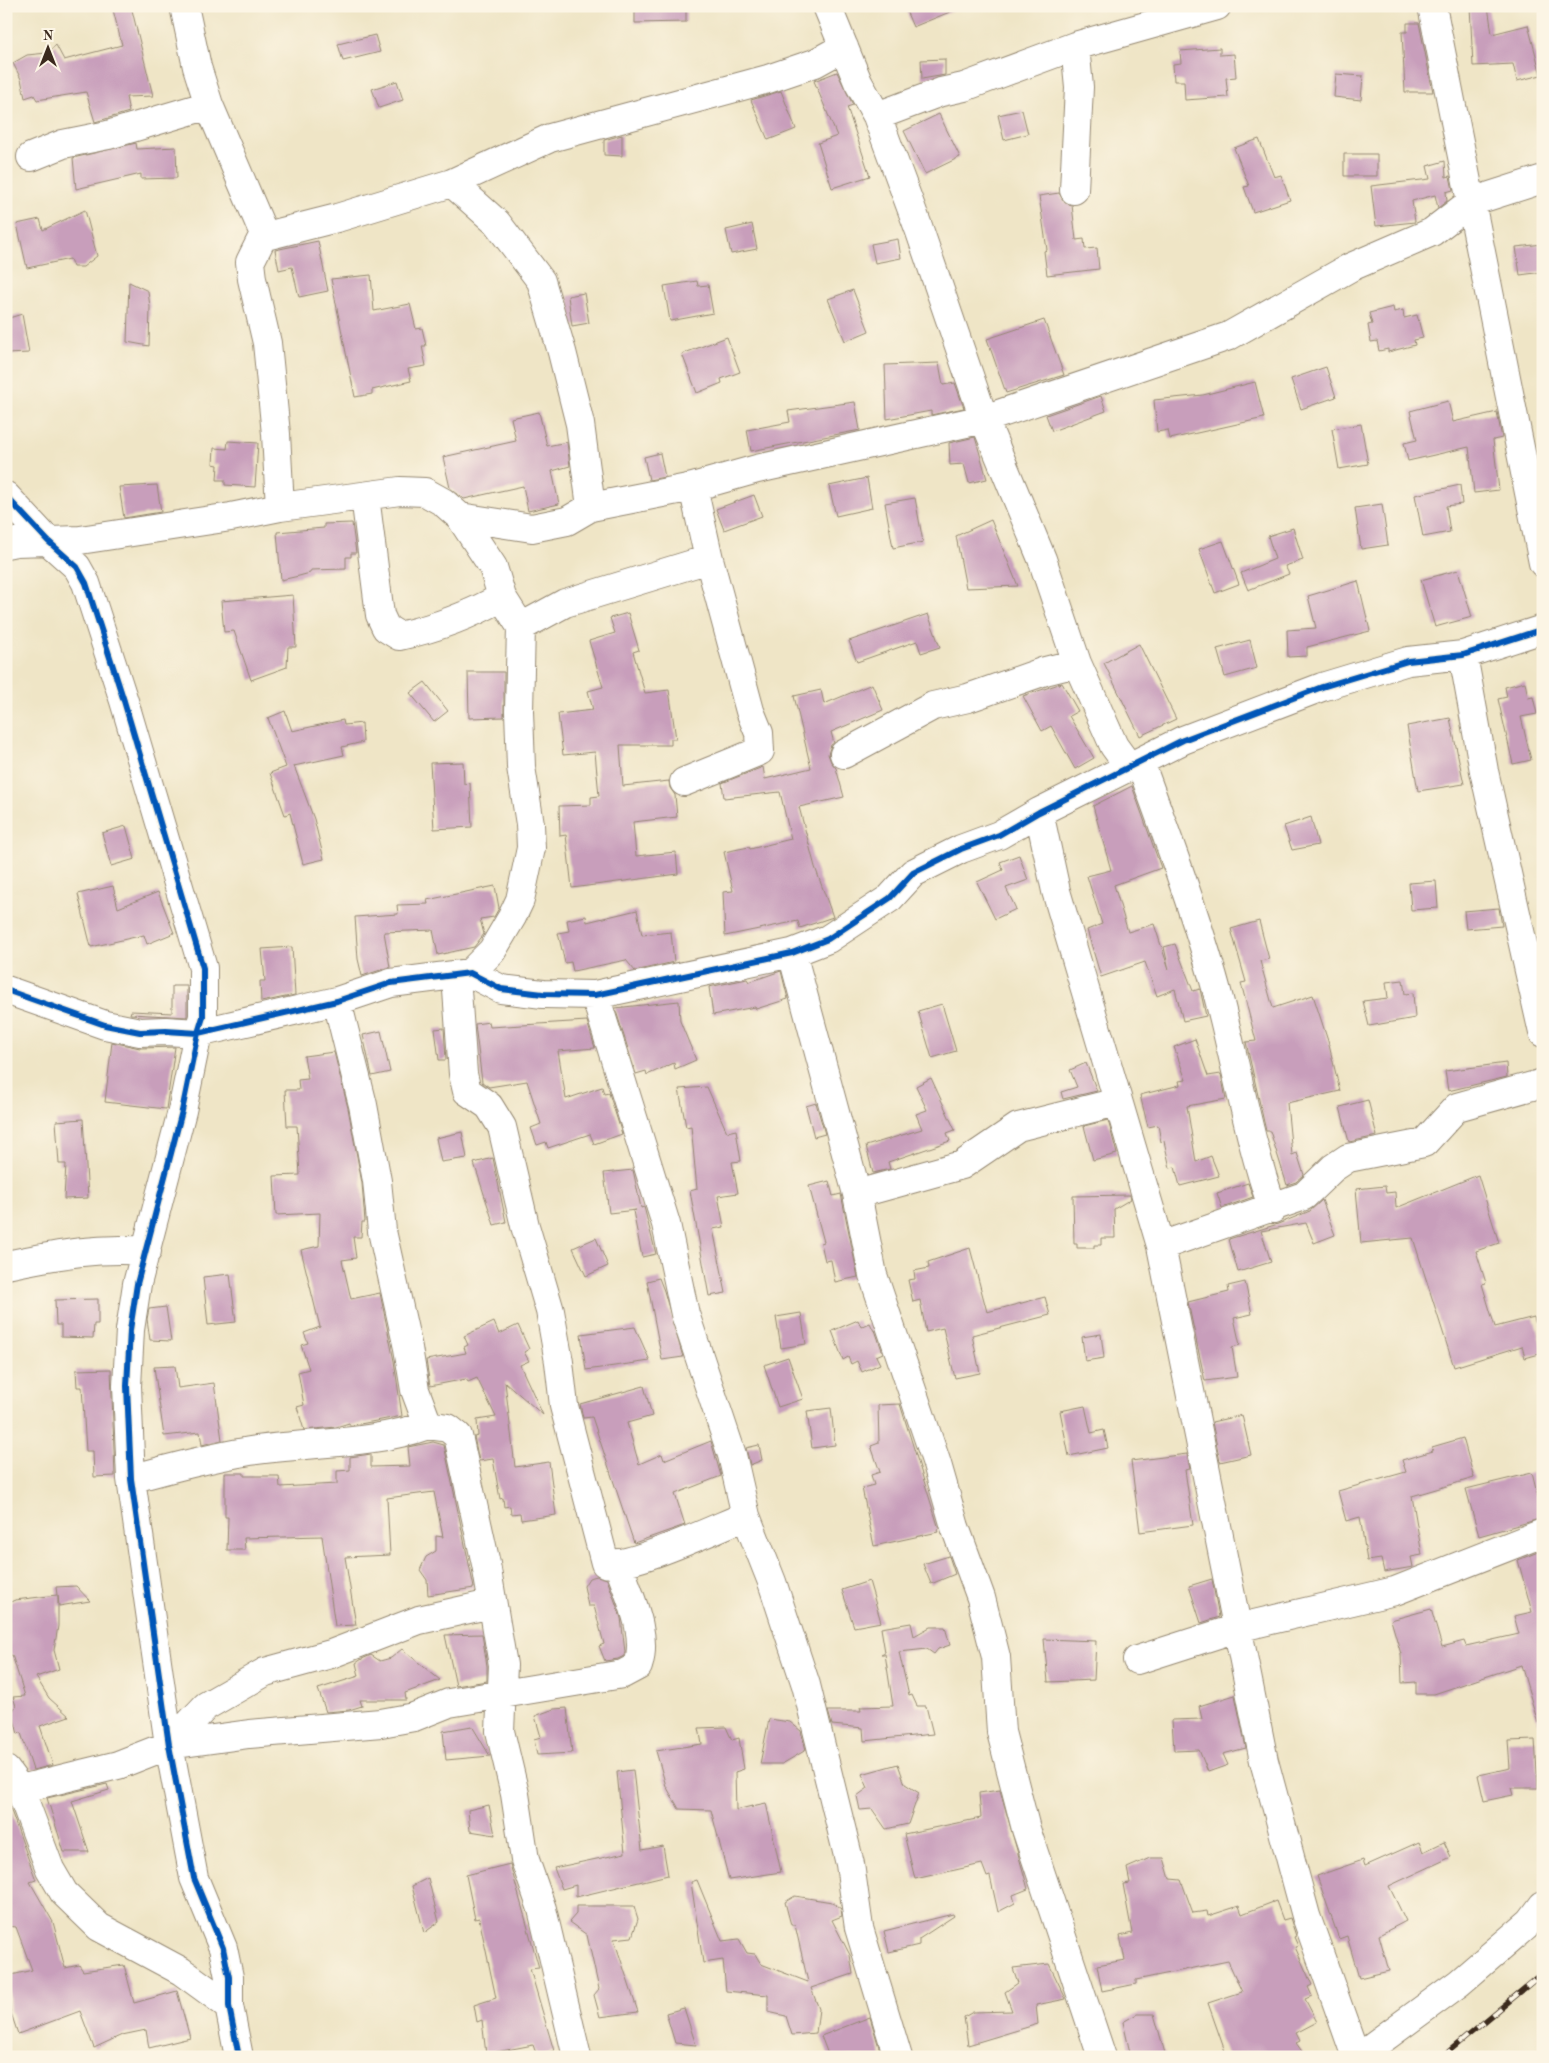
<svg xmlns="http://www.w3.org/2000/svg" width="1549" height="2063" font-family="'Old Standard TT',serif">
  <style>
    .building { fill: #c89ebb }
    .lines { fill: none; stroke-linecap: round; stroke-linejoin: round }
    .minor-casing { stroke: #958872; stroke-width: 30 }
    .minor { stroke: #fff; stroke-width: 28 }
    .rail-casing { stroke: #3b2a1e; stroke-width: 5.5 }
    .rail { stroke: #fcf5e5; stroke-width: 4; stroke-dasharray: 11; stroke-linecap: butt }
    .cycleway-casing { stroke: #fcf5e5; stroke-width: 9 }
    .cycleway { stroke: #0057b8; stroke-width: 6 }
  </style>
  <rect width="100%" height="100%" fill="#fcf5e5"/>
  <filter id="ink" filterUnits="userSpaceOnUse"><feTurbulence type="fractalNoise" baseFrequency=".02" numOctaves="2"/><feDisplacementMap in="SourceGraphic" scale="10" xChannelSelector="R" yChannelSelector="G"/><feConvolveMatrix kernelMatrix="1 2 1 2 8 2 1 2 1" color-interpolation-filters="sRGB"/></filter>
  <filter id="wash" filterUnits="userSpaceOnUse"><feTurbulence type="fractalNoise" baseFrequency=".0096" numOctaves="4" result="noise"/><feDisplacementMap in="SourceGraphic" scale="20" xChannelSelector="R" yChannelSelector="G"/><feGaussianBlur stdDeviation="1.12" result="paint"/><feColorMatrix in="noise" values="0 0 0 0 0 0 0 0 0 0 0 0 0 0 0 0 0 1.4 0 .05"/><feComposite in="paint" operator="in"/></filter>
  <g filter="url(#wash)">
    <rect width="100%" height="100%" fill="#efe5c6"/>
    <g id="blocks">
      <path class="building" d="M112,6H131L153,96L126,97L129,112L95,122L86,92L37,100L34,95L25,98L21,79L13,63L27,55L47,53L56,45L64,60L122,45Z
        M635,6H686V22L635,23Z
        M904,6H962V7L913,27Z
        M1470,6H1488L1492,34L1528,25L1541,75L1517,81L1513,64L1473,66Z
        M1407,23H1419L1433,92H1405L1402,32H1407Z
        M375,35L380,52L343,61L338,44Z
        M1220,48V55L1234,54L1236,77L1226,78L1228,97L1185,100L1184,81H1174L1173,64L1181,63L1180,51Z
        M945,59V75L922,79L921,60Z
        M837,72L853,105L847,107L870,176L832,188L818,143L837,136L814,81Z
        M1336,74L1363,76L1361,100L1334,97Z
        M397,81L403,100L379,108L372,89Z
        M781,91L796,129L768,140L751,100Z
        M1022,110L1028,134L1004,140L998,115Z
        M939,114L960,157L925,174L904,131Z
        M622,135V156L604,155V140Z
        M1259,139L1274,177L1281,175L1290,200L1253,212L1244,187L1249,186L1234,148Z
        M136,143L137,149L176,147L177,178L141,179V174L76,189L73,158Z
        M1344,154H1377V176H1344Z
        M1445,161L1446,177L1450,176L1453,190L1446,192L1447,201L1438,208L1435,195L1412,201L1415,222L1376,226L1371,186L1430,179L1427,166Z
        M1059,193L1065,203L1072,205L1076,240L1084,239L1085,249L1097,248L1099,269L1047,275L1044,251L1047,250L1039,196Z
        M85,210L97,256L83,267H73L70,259L27,268L17,224L40,219L43,230Z
        M752,224L757,249L731,254L726,230Z
        M898,239L901,258L875,263L871,244Z
        M318,241L328,291L299,297L292,267L279,270L275,250Z
        M1543,244V272L1520,275L1516,247Z
        M371,275L374,311L410,304L416,329L422,328L426,346H422L426,366L408,369L411,381L372,390V394L355,397L331,279Z
        M697,281L698,286L708,285L713,313L670,321L664,286Z
        M129,282L148,291L150,307L149,346L127,342Z
        M853,290L869,331L845,341L828,299Z
        M584,293L589,323L572,326L568,296Z
        M1393,307L1394,312L1403,310L1404,318L1417,315L1423,338L1414,340L1415,345L1388,352V349L1379,351L1377,341L1371,342L1368,325L1372,324L1369,313Z
        M22,314L29,353L6,354V319Z
        M1044,320L1064,375L1006,393L987,339Z
        M727,337L740,372L721,379L722,383L697,393L682,354Z
        M939,363L943,385L955,383L964,408L931,415V411L887,419L885,365Z
        M1326,367L1336,397L1301,409L1291,379Z
        M1255,382L1264,418L1170,439L1168,430L1157,432L1154,400L1203,395Z
        M1101,396L1106,411L1052,431L1046,415Z
        M1448,401L1453,422L1497,412L1502,438L1493,440L1499,490L1474,493L1469,447L1408,461L1404,443L1417,440L1410,411Z
        M855,402L860,430L751,451L747,430L790,422L788,411Z
        M539,412L547,446L567,442L570,466L552,471L559,504L528,511L523,486L464,499L450,488L443,457L516,441L511,418Z
        M1361,424L1368,464L1339,469L1332,429Z
        M975,437L987,479L969,483L964,464L950,465L949,443Z
        M228,441L258,443L255,487L225,485V480H217L218,465L213,464L214,448L227,449Z
        M660,453L665,477L649,480L644,457Z
        M867,478L872,508L836,516L829,486Z
        M157,485L161,512L124,518L119,487Z
        M1460,485L1462,504L1446,506L1450,532L1423,537L1415,495Z
        M754,495L762,516L724,530L716,509Z
        M915,498L923,542L893,548L885,503Z
        M1382,504L1388,545L1361,549L1355,508Z
        M991,520L1018,586L966,588L956,536Z
        M352,523L356,553H351V557H346V569L311,570L310,573L299,576L281,580L277,532L324,528V524Z
        M1293,528L1303,560L1285,566L1289,574L1248,590L1241,573L1275,559L1268,536Z
        M1223,541L1239,584L1215,593L1199,549Z
        M1458,570L1472,617L1435,627L1421,580Z
        M1358,581L1370,631L1307,647V656L1288,657L1287,630L1316,628L1308,596Z
        M293,595L296,647H288L287,667L251,680L234,631L224,632L221,601Z
        M628,613L639,650L633,652L645,693L669,690L676,739H671V745H620L623,786L669,781L670,788L675,795L677,817L633,822L636,856L676,852L678,874L572,888L566,835L560,836L559,806L591,805V797L599,796L595,752L563,755L558,714L593,710L588,691L603,687L589,641L615,633L610,618Z
        M928,614L940,647L921,653L917,641L857,662L849,641Z
        M1250,640L1257,668L1225,677L1217,649Z
        M1139,644L1176,719L1140,736L1104,663Z
        M468,672H504V717L469,718Z
        M425,682L448,711L434,722L410,693Z
        M1525,682L1528,698L1533,697L1537,714L1521,717L1531,760L1513,764L1498,699L1507,697L1505,687Z
        M1062,683L1078,711L1069,716L1094,758L1075,769L1051,726L1042,731L1023,696Z
        M872,684L883,710L831,732L834,743L831,745L828,754L831,762L836,768L844,797L799,807L815,867L833,917L800,928L798,921L725,936L723,892L733,891L724,852L749,847L750,849L791,839L780,792L724,798L722,783L763,767L765,779L811,768L794,696L821,690L824,704Z
        M285,711L292,731L343,720L344,725L362,723L363,742L342,747L344,755L294,766L314,819L324,859L303,864L290,813L285,815L270,773L286,767L268,718Z
        M1450,718L1464,784L1418,791L1407,726Z
        M463,762L464,784L470,783L472,827L434,829L430,763Z
        M1132,786L1161,868L1114,885L1128,932L1154,924L1169,970L1164,947L1175,944L1193,991L1200,989L1206,1016L1183,1021L1175,989L1157,996L1145,962L1101,977L1087,930L1102,924L1087,876L1111,870L1093,806Z
        M1311,817L1318,845L1292,850L1284,826Z
        M126,826L135,859L111,866L102,833Z
        M1019,855L1028,880L1006,888L1016,909L995,919L977,882L1003,870L1000,862Z
        M1436,881L1438,908L1411,910L1409,883Z
        M113,886L118,908L158,892L174,933L147,944L144,935L91,947L78,894Z
        M495,886L499,908L494,917L480,919L484,934L474,947L438,955L433,930L384,932L390,967L362,976L358,959L355,917L398,914L397,905L428,904L427,900Z
        M1499,908L1502,926L1466,929L1464,911Z
        M637,910L642,935L671,932L674,962L635,971L626,960L573,971L571,962L565,963L558,933L569,931L567,920L586,916L587,922Z
        M1259,921L1269,959L1260,961L1273,1008L1313,995L1328,1041L1340,1091L1287,1103L1292,1155L1297,1153L1304,1175L1296,1182L1287,1185L1270,1131H1266L1246,1042L1256,1041L1241,983L1246,982L1231,929Z
        M292,947L295,995L261,1002L260,981H265L262,949Z
        M781,971L788,999L756,1009L755,1007L713,1015L709,987L747,979L749,982Z
        M1403,980L1405,994L1413,993L1415,1018L1369,1026L1363,1001L1388,998L1386,982Z
        M172,986H187V1017L130,1014L131,1011L172,1013Z
        M679,1001L680,1021L696,1060L675,1069L674,1063L647,1075L646,1071L636,1074L615,1008Z
        M942,1004L956,1051L932,1058L918,1011Z
        M587,1021L595,1048L558,1051L566,1099L602,1087L604,1094L609,1093L622,1134L594,1144L590,1134L548,1148L546,1142L537,1145L531,1128L541,1124L527,1081L489,1087L482,1082L475,1024L489,1022L490,1027Z
        M444,1028L446,1060H439L435,1029Z
        M381,1031L390,1072L372,1076L363,1035Z
        M1195,1039L1208,1076L1221,1074L1226,1099L1187,1106L1196,1162L1211,1156L1219,1176L1180,1186L1175,1167L1170,1168L1164,1141L1161,1142L1158,1125L1148,1127L1140,1095L1180,1085L1179,1081L1186,1080L1174,1047Z
        M112,1042L140,1048L175,1047L166,1109L105,1102Z
        M334,1052L348,1108L362,1183L365,1222H362L361,1237H353L356,1258L342,1260L351,1299L380,1293L394,1361L402,1416L360,1424L349,1425V1423L336,1427L304,1430L297,1407L304,1405L298,1372L309,1369L301,1345L308,1343L304,1333L320,1327L301,1250L319,1246L320,1213L276,1215L274,1176L300,1175L297,1126H287L285,1090H299L298,1080L308,1079L304,1056Z
        M1086,1063L1097,1091L1063,1099L1061,1092L1077,1087L1070,1070Z
        M1506,1063L1507,1077L1448,1091L1445,1071Z
        M931,1078L955,1130L947,1133L950,1141L888,1162L890,1169L873,1173L866,1146L922,1129L916,1114L927,1110L916,1086Z
        M707,1087L727,1132L736,1130L741,1161L732,1162L738,1193L718,1196L724,1227L713,1229L726,1293L709,1296L690,1191L697,1189L691,1126L686,1127L679,1089Z
        M1368,1100L1377,1136L1349,1142L1340,1107Z
        M816,1103L825,1134L814,1137L806,1106Z
        M83,1119L88,1198L64,1199L66,1164H59L56,1121Z
        M1108,1120L1117,1154L1093,1160L1084,1126Z
        M462,1132L467,1158L441,1162L436,1138Z
        M493,1158L506,1222L494,1225L474,1163Z
        M633,1170L641,1208L644,1207L656,1254L642,1257L633,1211L636,1210L609,1213L604,1173Z
        M1478,1175L1499,1243L1476,1251L1486,1283L1482,1284L1495,1327L1534,1317L1543,1353L1525,1358L1522,1346L1454,1367L1413,1238L1361,1243L1356,1189L1385,1186L1386,1193L1395,1192L1396,1208Z
        M829,1181L833,1196L841,1194L858,1277L835,1282L831,1260L825,1261L821,1243L824,1242L809,1186Z
        M1248,1183L1253,1197L1222,1208L1217,1193Z
        M1130,1195L1131,1199L1114,1209L1115,1238H1101V1245H1094V1248H1077V1244H1074L1073,1196Z
        M1322,1200L1335,1235L1314,1243L1306,1223L1261,1231L1271,1262L1238,1272L1229,1239L1278,1224L1310,1211Z
        M596,1238L608,1266L586,1276L573,1248Z
        M970,1248L987,1312L1045,1297L1050,1315L972,1335L980,1373L955,1378L943,1328L926,1332L920,1300L913,1302L908,1280L915,1279L914,1271L929,1268L928,1262Z
        M230,1274L236,1322L208,1325L203,1277Z
        M659,1278L664,1291L683,1357L662,1360L647,1281Z
        M1245,1282L1252,1314L1234,1318L1240,1345L1232,1347L1237,1377L1205,1381L1188,1302L1229,1292L1228,1286Z
        M98,1299V1324H94L93,1338L61,1337V1325H56L55,1300Z
        M166,1307L171,1341L150,1340L147,1319L149,1309Z
        M801,1313L806,1344L781,1348L776,1317Z
        M858,1320L861,1327L870,1323L874,1331L875,1330L883,1353L876,1356L880,1364L862,1372L857,1361L851,1364L848,1357L843,1360L832,1331Z
        M494,1322L499,1334L518,1325L529,1349L524,1352L529,1361L520,1365L543,1415L505,1382L515,1467L549,1462L556,1515L521,1520L520,1513L511,1514L510,1506L504,1507L503,1498L500,1499L493,1459L479,1461L474,1437L478,1436L477,1420L496,1417L477,1378L468,1382L466,1379L430,1386L426,1360L466,1353L464,1347L468,1345L464,1336Z
        M635,1327L650,1361L586,1370L581,1334Z
        M1101,1334L1104,1358L1085,1361L1082,1337Z
        M788,1357L803,1399L778,1407L764,1365Z
        M175,1366L178,1388L214,1383L222,1440L202,1445L200,1432L164,1436L154,1367Z
        M111,1369L115,1476L94,1477L93,1451H86L82,1387H77L76,1370Z
        M644,1386L652,1416L627,1423L639,1464L662,1454L664,1460L711,1441L721,1476L675,1494L685,1525L634,1543L592,1417L583,1418L580,1404Z
        M900,1404L939,1529L937,1530L938,1532L874,1546L862,1488L874,1485L871,1475L880,1472L871,1446L879,1443L878,1405Z
        M1085,1406L1091,1433L1104,1430L1108,1448L1069,1456L1060,1411Z
        M831,1408L835,1445L812,1448L807,1411Z
        M1242,1415L1251,1455L1220,1462L1212,1422Z
        M1463,1438L1474,1478L1412,1496L1422,1555L1411,1557L1413,1567L1384,1572L1381,1559L1367,1561L1360,1517L1346,1521L1338,1491L1406,1472L1402,1460L1433,1451L1432,1447Z
        M433,1442L444,1445L474,1588L428,1595L427,1580L420,1570L426,1557L436,1551V1536L443,1537L434,1492L387,1498L390,1555L345,1557L356,1625L335,1626L322,1536L244,1538L245,1550H227L228,1517H225V1473H244V1476H279L280,1487L337,1484V1471L350,1470V1457L371,1454V1467L410,1466L408,1447Z
        M759,1445L762,1460L750,1465L746,1448Z
        M1187,1454L1190,1469L1185,1470L1193,1525L1140,1532L1131,1461Z
        M1532,1473L1543,1518L1479,1536L1466,1489Z
        M1543,1550V1722L1538,1723L1521,1665L1434,1694H1416V1682L1402,1683L1401,1654L1391,1620L1431,1609L1442,1647L1464,1641L1466,1646L1519,1634L1514,1616L1532,1612L1518,1560Z
        M949,1556L955,1574L931,1584L923,1564Z
        M597,1576L607,1579L621,1618L625,1652L624,1656L618,1659L605,1661L599,1646L604,1644L594,1606H588L584,1586L589,1578Z
        M1212,1579L1219,1617L1201,1623L1189,1586Z
        M869,1581L881,1622L854,1627L842,1590Z
        M76,1586L90,1601L59,1606L58,1595V1626L54,1650L59,1669L36,1677L49,1698L69,1716L40,1726L53,1765L33,1770L21,1733L18,1734L12,1712L16,1706L13,1697L25,1696L12,1655L6,1656V1604L15,1600L57,1595L56,1587Z
        M911,1623L914,1636L930,1627H945L950,1645L938,1649L934,1654L927,1649L899,1652L909,1696L912,1695L917,1706H926L933,1734L864,1741L863,1728L832,1725L828,1711H861L860,1707L893,1706L885,1654H881L885,1652L881,1628Z
        M482,1634L487,1666V1681L456,1686L445,1635Z
        M1044,1639L1096,1641L1094,1680L1048,1682Z
        M402,1649L440,1680L405,1693L406,1700H360L362,1706L349,1710L326,1712L318,1689L359,1676L356,1663L362,1659L371,1655L380,1661L391,1658Z
        M1235,1695L1246,1748L1223,1754L1228,1765L1208,1772L1199,1750L1174,1751L1172,1720L1202,1719L1199,1706Z
        M567,1708L572,1753L537,1755L534,1739L541,1737L535,1716L554,1709Z
        M769,1719L790,1722L801,1731L806,1750L782,1764H760Z
        M472,1726L490,1756L446,1760L443,1731Z
        M726,1727L732,1740L739,1738L744,1769L735,1772L736,1810L752,1806V1808V1806L766,1803L781,1872L729,1880L711,1810L679,1809L666,1786L656,1751L702,1744L699,1728Z
        M1535,1740L1538,1788H1511L1513,1795L1484,1801L1478,1775L1510,1768L1508,1741Z
        M898,1764L905,1784L919,1793L908,1824L886,1829L872,1809L860,1810L857,1796L868,1788L862,1774Z
        M633,1770L642,1850L663,1846L668,1875L576,1897V1885L562,1889L554,1868L625,1853L617,1772Z
        M107,1784L109,1790L72,1801L89,1852H64L47,1798Z
        M1000,1790L1028,1889L1013,1895L1015,1903L998,1912L990,1876L987,1877L982,1864L915,1879L904,1834L981,1818L979,1793Z
        M6,1797L36,1880L30,1882L53,1922L65,1968L79,1965L83,1971L124,1965L134,2003L177,1991L190,2038L149,2048L146,2030L122,2035L94,2048L80,2011L18,2034L10,2010L8,1976L32,1970L16,1927L6,1926Z
        M489,1805L495,1835L470,1831L468,1810Z
        M1419,1842L1423,1852L1444,1842L1451,1857L1389,1886L1406,1921L1379,1935L1389,1971L1359,1978L1347,1936L1339,1939L1317,1876L1363,1860L1365,1866Z
        M1150,1858H1164L1170,1879L1181,1880L1193,1913L1207,1911L1208,1916L1239,1906L1242,1914L1276,1901L1283,1920L1290,1918L1296,1936L1294,1937L1298,1946L1295,1947L1312,1985L1308,1987L1312,1996L1305,1999L1317,2022L1296,2033L1300,2041L1296,2043L1306,2057H1227L1208,2003L1242,1992L1228,1961L1136,1980V1984L1102,1991L1097,1965L1125,1960L1120,1936L1132,1933L1123,1884L1130,1883L1127,1868Z
        M510,1864L539,1968L530,1969L554,2051L537,2056L533,2045L486,2054L482,2020L477,2022L474,2005L496,1998L479,1918L475,1919L466,1875Z
        M428,1878L439,1922L424,1933L412,1886Z
        M697,1880L722,1941L739,1939L747,1953L755,1954L761,1964L808,1982L795,1925H791L785,1902L795,1896L832,1902L841,1909L842,1916L832,1920L850,1955L853,1974L811,1988L819,2009L816,2033L792,2035L786,2016L768,2012V1995L726,1991L723,1960L703,1963L691,1882Z
        M576,1906H634L638,1919L632,1937L614,1939L638,2012L600,2017L594,1995L599,1989L587,1935L569,1922L576,1914Z
        M953,1914L954,1916L919,1939V1945L889,1952L884,1931Z
        M1049,1964L1066,1999L1036,2005L1038,2024L968,2045L964,2017L973,2012L1012,2011L1005,1992L1018,1983L1013,1968Z
        M684,2008L696,2045L675,2043L666,2013Z
        M1137,2014H1154L1166,2057H1131L1123,2022Z
        M870,2017L882,2057H829L821,2036Z"/>
    </g>
  </g>
  <g filter="url(#ink)">
    <use href="#blocks" fill-opacity="0" stroke="#958872" stroke-width="1"/>
    <g class="lines">
      <g class="minor-casing">
        <path id="minor" d="M827,6L858,82L877,116L919,229L984,419L1042,559L1077,663L1114,746L1130,768
          M1432,6L1543,563
          M209,105L264,234
          M877,116L941,92L964,87L1075,46L1217,6
          M31,157L63,144L108,135L209,105L197,67L184,6
          M452,183L550,138L768,79L815,63L844,47
          M1074,190L1079,87L1075,46
          M6,496L48,541L77,567L86,583L124,701L203,968V1017L198,1033L182,1111L137,1284L130,1330L127,1386L131,1479L169,1745L194,1878L223,1948L229,1977V2006L239,2057
          M365,496L380,615L386,628L399,636C436,628 469,616 502,597
          M280,507L276,434L267,343L252,279L250,262L264,234L266,236L337,218L452,183L497,223L541,281L562,352L580,424L591,507
          M460,517L493,567L502,597L521,627L519,711L521,767L530,824L531,848L520,900L512,917L492,951L470,973
          M6,544L16,542L80,540L231,517L280,507L400,491L425,492L443,502L460,517L532,528L567,521L591,507L693,487L757,469L984,419L1229,336L1351,267L1432,232L1471,202L1543,179
          M521,627L565,603L709,559
          M1463,655L1484,771L1543,1033
          M844,754L933,706L968,698L1045,671L1077,663
          M1140,762C1166,833 1192,904 1213,977C1235,1054 1246,1133 1273,1209
          M684,782L760,751L759,733L750,711L709,559L693,487
          M1039,812L1056,891L1161,1246L1264,1761L1306,1916L1356,2057
          M792,953L857,1194L873,1275L937,1464L955,1527L981,1598L996,1657L1001,1732L1026,1829L1102,2057
          M456,976L463,1074L467,1091L489,1106L502,1127L525,1226L550,1311L559,1362L564,1406L605,1563C628,1570 720,1526 746,1516
          M6,990L105,1025L140,1032L166,1031L198,1033L337,1001L391,983L470,973L501,989L543,994L595,995L792,953L828,939L890,898L913,873L961,849L999,835L1039,812L1183,740L1322,687L1408,661L1463,655L1543,629
          M595,995L666,1224L685,1314L732,1455L746,1516L772,1582L806,1685L850,1864L859,1928L898,2057
          M337,1001L363,1105L377,1181L382,1231L408,1348L415,1390L428,1425L448,1428L458,1436L486,1564L503,1665L500,1731L515,1794L525,1860L542,1909L577,2057
          M857,1194L962,1165L1018,1127L1117,1102
          M1161,1246L1304,1196L1333,1168L1348,1158L1424,1143L1457,1107L1543,1083
          M6,1265C57,1255 95,1247 147,1251
          M131,1479C170,1468 209,1458 250,1451C309,1442 371,1445 428,1425
          M1137,1660L1237,1628L1395,1591L1543,1533
          M169,1745L206,1706L265,1672L331,1654L419,1620L491,1604
          M6,1770L20,1789L50,1869L64,1893L99,1927L181,1971L229,2006
          M20,1789L118,1765L169,1745L249,1734L381,1723L414,1717L449,1703L623,1674L638,1666C649,1633 628,1594 618,1563
          M1358,2057L1459,1983L1531,1921L1543,1905"/>
      </g>
      <use href="#minor" class="minor"/>
      <g class="rail-casing">
        <path id="rail" d="M1442,2057L1543,1973"/>
      </g>
      <use href="#rail" class="rail"/>
      <g class="cycleway-casing">
        <path id="cycleway" d="M6,496L48,541L77,567L86,583L124,701L203,968V1017L198,1033L182,1111L137,1284L130,1330L127,1386L131,1479L169,1745L194,1878L223,1948L229,1977V2006L239,2057
          M6,990L105,1025L140,1032L166,1031L198,1033L337,1001L391,983L470,973L501,989L543,994L595,995L792,953L828,939L890,898L913,873L961,849L999,835L1039,812L1183,740L1322,687L1408,661L1463,655L1543,629"/>
      </g>
      <use href="#cycleway" class="cycleway"/>
    </g>
  </g>
  <rect width="1549" height="2063" fill="none" stroke="#fcf5e5" stroke-width="25"/>
  <g transform="translate(48 48)" stroke="#fcf5e5" stroke-width="4" paint-order="stroke">
  <path d="M0-4L9 19L0 12L-9 19Z" fill="#3b2a1e"/>
  <text y="-8" font-size="14" font-weight="bold" text-anchor="middle" fill="#3b2a1e">N</text>
  </g>
</svg>
